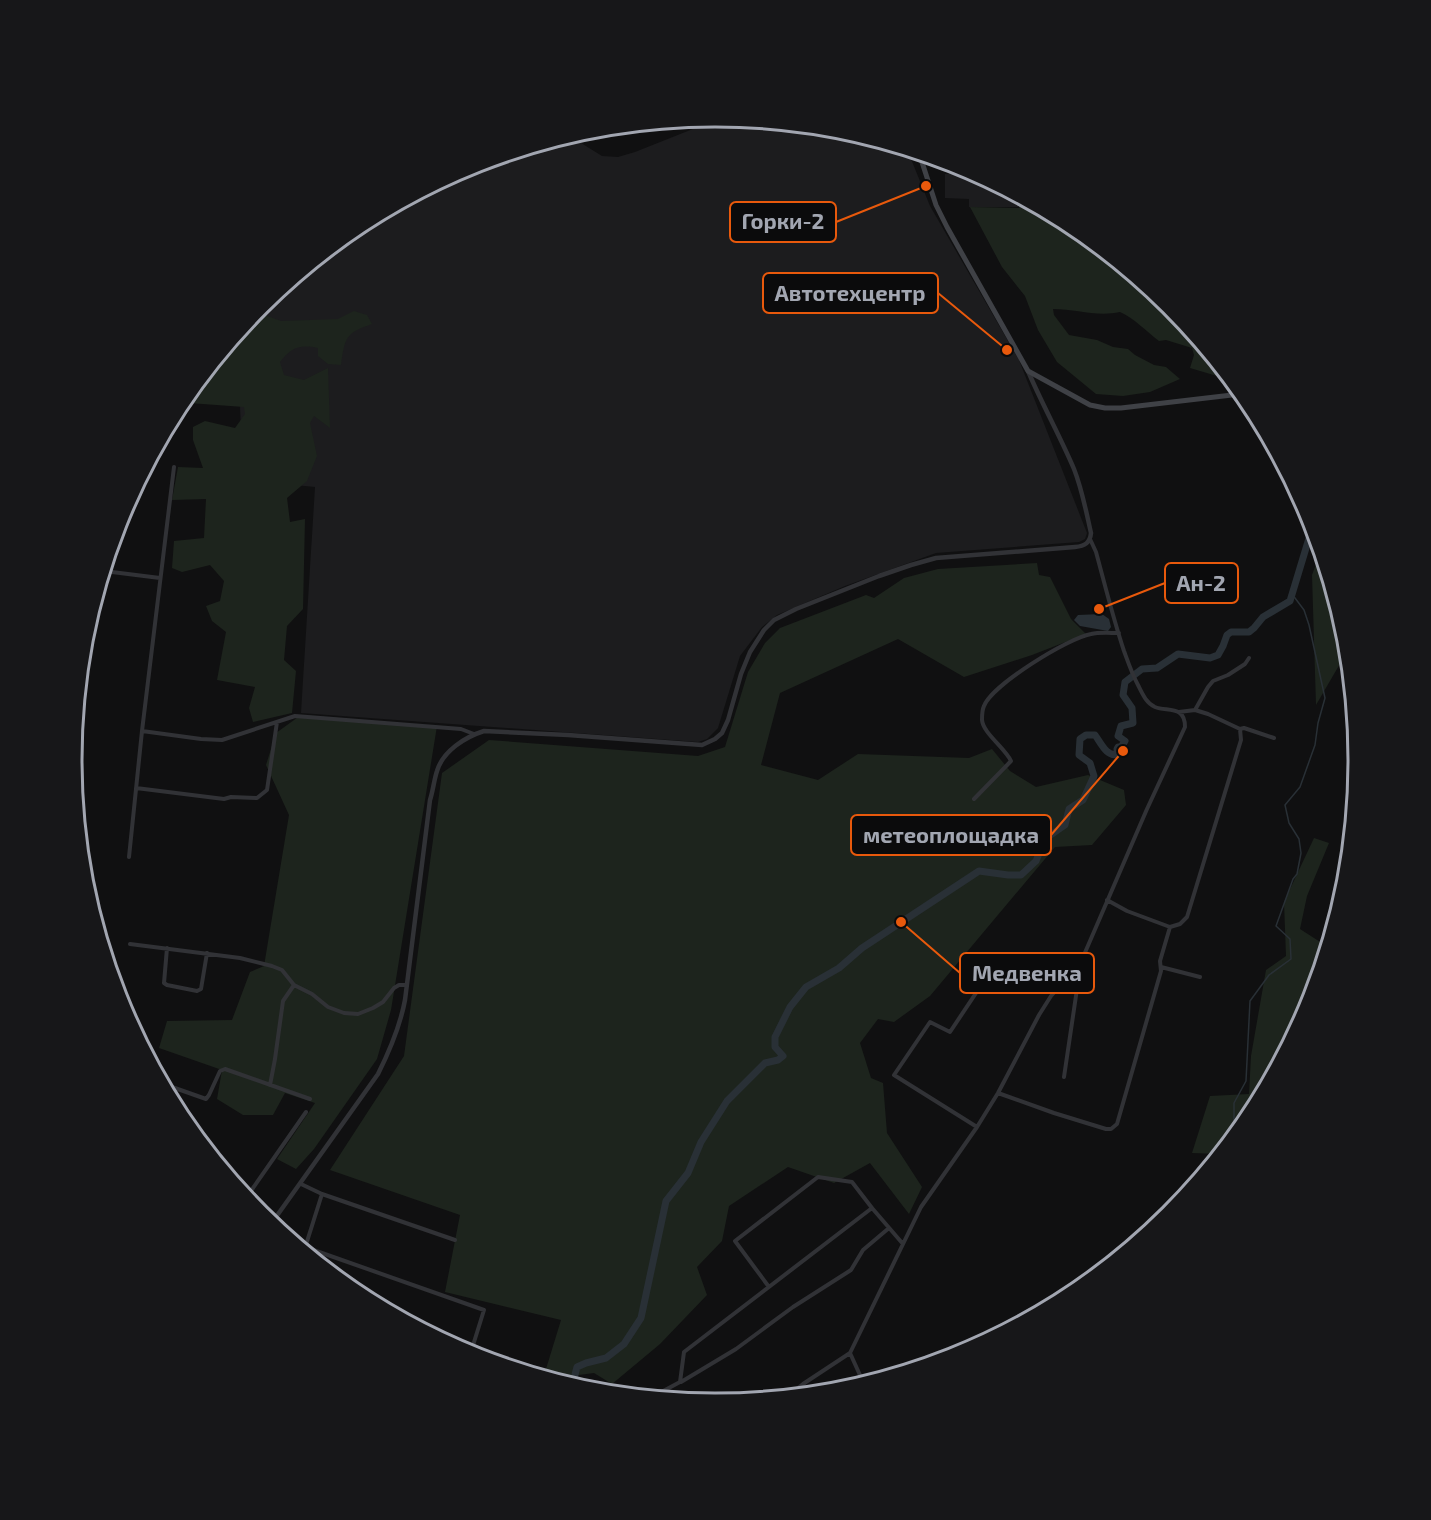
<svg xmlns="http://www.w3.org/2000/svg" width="1431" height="1520" font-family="'Exo 2',sans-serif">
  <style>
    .built { fill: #1c1c1e }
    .green { fill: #1d241d }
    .water { fill: #293036 }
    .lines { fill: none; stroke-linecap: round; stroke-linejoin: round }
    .stream { stroke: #293036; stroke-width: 1.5 }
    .river { stroke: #293036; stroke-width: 7 }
    .minor { stroke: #313236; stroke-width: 4 }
    .tertiary { stroke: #313236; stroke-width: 4.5 }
    .secondary { stroke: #3f4146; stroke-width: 5 }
    .rim { fill: none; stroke: #a2a6b1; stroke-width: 3 }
    .leader { fill: none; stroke: #e8590c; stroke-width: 2 }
    .callout-dot { fill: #e8590c; stroke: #0b0b0c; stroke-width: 2 }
    .callout { fill: #0b0b0c; stroke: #e8590c; stroke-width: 2 }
    .callout-label { font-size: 22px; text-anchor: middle; font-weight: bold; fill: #a2a6b1 }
  </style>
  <rect width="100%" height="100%" fill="#101011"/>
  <path class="built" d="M741,119L841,129L907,149L930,206L1019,360L1087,533L1085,539L1079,542L936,553L845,586L777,615L762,627L740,656L718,728L707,739L698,742L301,713L315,487L243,480L237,333L261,305L358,225L470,165L565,137V138H573L602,156L618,157L635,152L708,123Z
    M967,170H970L1020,197L1018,207H969V199L945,198V174L966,173Z"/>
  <path class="green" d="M1026,200L1073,225L1171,305L1224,370L1217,376L1190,368L1194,355L1192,348L1166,340L1159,341C1146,331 1135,319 1120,312C1097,317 1076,309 1053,309L1054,315L1069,335L1097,340L1113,347L1128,349L1135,355L1154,365L1166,367L1180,379L1150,392L1123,396L1096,394L1057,362L1038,330L1025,296L1002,267L970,207L1019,208L1022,202Z
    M266,301L267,316L281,321L338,319L354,311L367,315L372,324C345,333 345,338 341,365L328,364L318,356V348C299,344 291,348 280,362L284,375L304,380L328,368L330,428L314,416L310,423L317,456L307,481L287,498L290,522L305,519L303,609L287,626L284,660L296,671L292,713L253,722L249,708L255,687L217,680L226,632L212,621L206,606L220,601L224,581L210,565L182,572L172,568L174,541L204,538L206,499L172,500L178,467L203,468L193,440V427L205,421L235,428L245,414L244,407L189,403L182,400L261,305Z
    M1321,551L1347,635L1348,650L1316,705L1312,575Z
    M1037,563L1039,575L1050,577L1071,619L1086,634L1032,655L964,677L898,639L780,693L761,765L818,780L858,754L969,758L992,749L1010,771L1036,787L1088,775L1124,790L1126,805L1092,845L1055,847L930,996L894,1022L878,1019L860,1043L871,1078L883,1083L887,1133L922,1187L909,1214L870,1163L834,1183L788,1167L729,1206L722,1241L697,1267L707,1295L660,1344L612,1384L594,1373L556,1378L553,1380L537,1375L546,1369L561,1320L445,1292L460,1215L330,1170L404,1056L442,773L489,740L698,756L725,747L748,672L765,643L780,628L866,595L874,598L904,578L938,569Z
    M301,715L437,726L391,1010L377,1059L314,1149L296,1169L277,1159L315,1103L285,1093L273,1115H243L217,1099L222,1070L159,1048L167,1021L232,1020L250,972L264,966L289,815L266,765L276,733Z
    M1314,838L1329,843L1307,896L1300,929L1328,947L1310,1007L1250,1118L1220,1154L1192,1153L1210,1096L1249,1094L1251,1056L1266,970L1286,956L1284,902Z"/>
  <path class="water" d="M1102,614L1109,619L1111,627L1108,631L1080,626L1074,620L1078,615Z"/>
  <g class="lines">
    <path class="stream" d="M1243,1127L1234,1123V1103L1246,1081L1250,1001L1269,975L1291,959L1290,939L1276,926L1293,879L1297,874L1301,853L1299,839L1289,823L1285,805L1300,787L1315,745L1318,723L1325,698L1309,625L1304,610L1292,594"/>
    <path class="river" d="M572,1386L577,1367L586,1363L606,1358L624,1344L641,1318L666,1201L688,1173L701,1142L727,1101L765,1063L778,1060L783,1056L775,1047V1037L790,1007L806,987L839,968L862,948L979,871L1008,875H1021L1036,861L1045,839L1065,825L1069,809L1083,800L1094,776L1090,763L1079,755L1080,739L1086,735H1095C1101,743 1107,758 1118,754L1117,749L1118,747H1121L1125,741L1118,736L1121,726L1133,723L1132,708L1123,695L1125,682L1142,669L1157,668L1178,654L1210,658L1218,655L1223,646L1227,635L1231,632H1249L1254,628L1263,617L1290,601L1313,525"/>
    <path class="minor" d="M104,571L160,578
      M1195,710L1208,687L1213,681L1228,675L1245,664L1249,658
      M1240,729L1244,728L1274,738
      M142,731L201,739L222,740L295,716L461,729L474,734
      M136,788L224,799L231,797L257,798L267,790L277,722
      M974,799L1011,761C1005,748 983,733 982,720C982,715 982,710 984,706C992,685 1068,638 1091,634C1099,632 1110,633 1119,633
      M129,857L142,731L174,467
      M1170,927L1180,924L1187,917L1241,740L1240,729L1208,714L1195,710L1179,712
      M130,944L240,958L272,966L282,970L294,985L312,994L328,1007L344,1013L358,1014L373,1008L383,1002L394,988L399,985H407
      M103,946L109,947
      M167,948L164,983L167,985L197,991L201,989L207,953
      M1161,967L1200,977
      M1064,1077L1077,989L1074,978
      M270,1085L275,1059L283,1001L294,985
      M164,1087H172L206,1099L209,1095L220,1071L225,1069L310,1099
      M998,1093L1054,1113L1106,1129H1111L1117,1124L1161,971L1160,961L1170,927L1127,911L1107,900
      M977,1127L894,1075L930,1022L950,1032L1002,954L1059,987
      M301,1184L322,1194L455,1240
      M246,1198L306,1112
      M305,1247L484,1310L470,1355
      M304,1251L322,1194
      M769,1287L735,1241L818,1177L852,1182L872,1208
      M850,1353L864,1384
      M681,1382L736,1349L793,1307L851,1270L863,1250L889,1228
      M788,1396L803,1384L850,1353L921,1207L977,1127L998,1093L1039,1015L1051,996L1059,987L1074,978L1147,809L1185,727C1185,705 1167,712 1155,707C1146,703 1142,693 1138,685C1132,674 1128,662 1124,651C1113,618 1105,585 1096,552L1090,539
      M652,1397L680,1382L684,1352L872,1208L903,1244"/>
    <path class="tertiary" d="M271,1224L378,1074C390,1050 400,1027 405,1000L430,800C433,791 434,780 437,771C443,751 465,737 484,731L568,735L702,745L715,739L722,733L728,720L741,674L750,652L764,630L774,620L796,609L879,576L911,565L936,558L1075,547C1085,546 1090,543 1091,533C1086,511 1082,489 1074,469C1060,436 1042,404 1028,371"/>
    <path class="secondary" d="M919,153L936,205L947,227L1028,371L1090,405L1105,408H1121L1232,395L1242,392"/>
  </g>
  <path d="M0 0H1431V1520H0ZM82 760a633 633 0 1 1 1266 0a633 633 0 1 1-1266 0Z" fill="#171719" fill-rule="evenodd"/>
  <path class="rim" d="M82 760a633 633 0 1 1 1266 0a633 633 0 1 1-1266 0Z"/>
  <path class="leader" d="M926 186L836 222M1007 350L938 293M1099 609L1165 583M1123 751L1051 835M901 922L960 973"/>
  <g class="callout-dot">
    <circle cx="926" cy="186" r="6"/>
    <circle cx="1007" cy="350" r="6"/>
    <circle cx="1099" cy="609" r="6"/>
    <circle cx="1123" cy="751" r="6"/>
    <circle cx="901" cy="922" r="6"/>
  </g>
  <g class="callout">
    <rect x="730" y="202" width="106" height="40" rx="6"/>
    <rect x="763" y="273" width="175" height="40" rx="6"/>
    <rect x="1165" y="563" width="73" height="40" rx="6"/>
    <rect x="851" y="815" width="200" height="40" rx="6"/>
    <rect x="960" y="953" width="134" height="40" rx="6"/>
  </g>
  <g class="callout-label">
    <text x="783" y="229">Горки-2</text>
    <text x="850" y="301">Автотехцентр</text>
    <text x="1201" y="591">Ан-2</text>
    <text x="951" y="843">метеоплощадка</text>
    <text x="1027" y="981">Медвенка</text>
  </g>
</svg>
